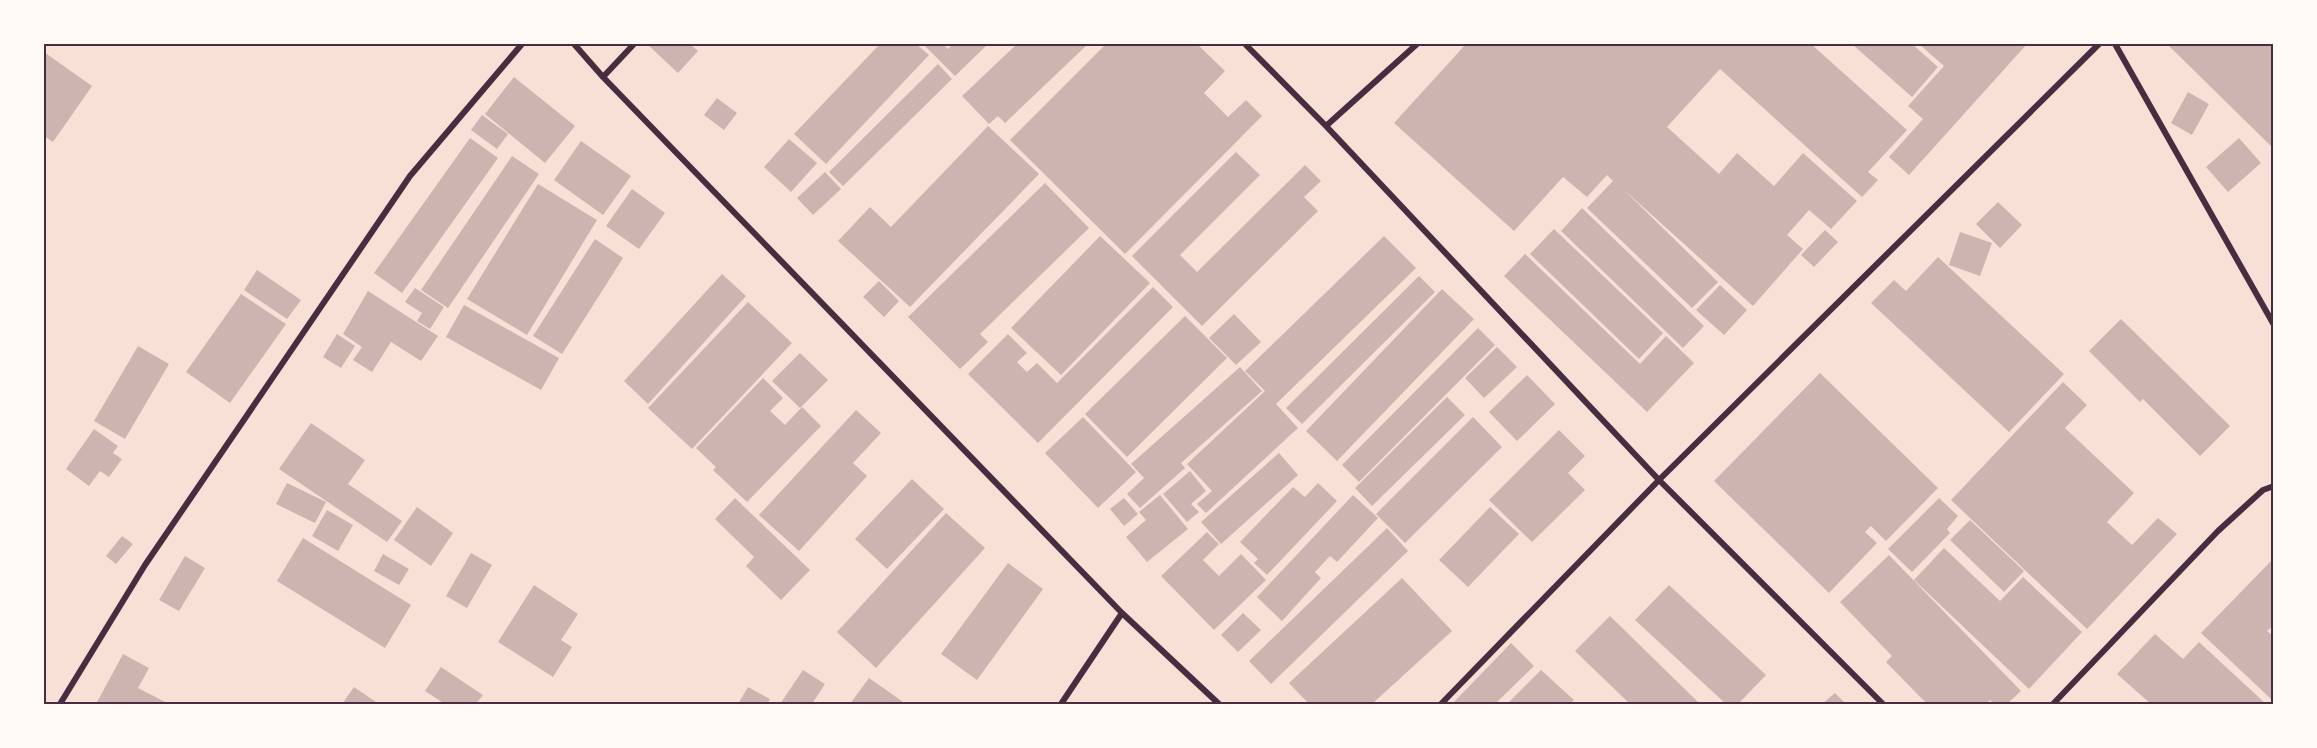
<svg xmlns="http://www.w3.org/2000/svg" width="2317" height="748" font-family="Cabin,sans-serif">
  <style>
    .building { fill: #ccb4b1 }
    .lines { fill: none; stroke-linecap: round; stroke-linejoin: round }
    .minor { stroke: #4a2c40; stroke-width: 6 }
    .neatline { fill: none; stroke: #4a2c40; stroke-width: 2 }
  </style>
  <rect width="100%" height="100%" fill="#f7e1d7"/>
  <path class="building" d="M647,44H690L698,51L678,73Z
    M880,44H916L929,55L826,164L794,134Z
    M923,44H942L948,49L953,44H988L955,76Z
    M1017,44H1088L1005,123L998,116L989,124L962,96Z
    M1106,44H1197L1225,71L1204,93L1228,117L1246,100L1262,116L1125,254L1010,140Z
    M1466,44H1811L1907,130L1868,172L1878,180L1862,197L1720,69L1667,127L1719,174L1737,153L1774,186L1803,153L1857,201L1831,229L1809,210L1787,235L1803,249L1753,306L1623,189L1718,282L1692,308L1587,208L1613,181L1607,175L1587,197L1563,177L1514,231L1394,123Z
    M1852,44H1912L1938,67L1912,97Z
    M1919,44H2027L1909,175L1889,157L1923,119L1908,106L1944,66Z
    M2167,44H2274V149Z
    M44,52L92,86L53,142L44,136Z
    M938,64L952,79L843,186L829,172Z
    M514,77L575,126L545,163L485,114Z
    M2188,92L2209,104L2192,135L2171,123Z
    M717,98L737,113L724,130L704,115Z
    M482,115L508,134L497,149L471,130Z
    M988,126L1039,174L910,307L838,241L870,207L891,227Z
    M470,138L498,158L402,293L374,273Z
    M2239,138L2261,163L2228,192L2206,167Z
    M789,139L817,163L791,192L764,167Z
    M581,141L631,176L603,215L554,180Z
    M1236,152L1260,175L1180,255L1197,272L1305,165L1321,181L1304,197L1318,211L1202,326L1132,256Z
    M512,156L539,174L448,308L421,290Z
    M825,172L841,189L813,215L797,198Z
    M1045,183L1089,228L980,334L988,342L960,369L908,317Z
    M538,184L597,220L527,335L467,299Z
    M632,189L665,213L639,249L606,226Z
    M1998,202L2022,225L2000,248L1976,224Z
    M1582,208L1704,326L1683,348L1561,231Z
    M1554,229L1663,333L1639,359L1530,254Z
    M1825,230L1838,242L1814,267L1801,255Z
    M1960,232L1992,243L1980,276L1949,265Z
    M1100,236L1150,283L1061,375L1011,328Z
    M1384,236L1416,268L1276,404L1298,428L1206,513L1197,504L1212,491L1187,464L1265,391L1245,371Z
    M595,239L623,258L562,354L533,336Z
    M1525,254L1640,364L1666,336L1694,363L1647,412L1504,276Z
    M1938,257L2064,374L2009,432L1871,303L1894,280L1906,291Z
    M257,270L301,300L287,319L244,290Z
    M722,274L746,296L648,404L624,381Z
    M1419,276L1435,292L1302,424L1286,408Z
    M879,281L899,301L884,317L863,297Z
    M1720,285L1747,310L1724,335L1696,310Z
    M1153,287L1173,307L1038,443L968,374L1008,334L1027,353L1017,362L1027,372L1037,363L1057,383Z
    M415,288L444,307L430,329L417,321L422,313L405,302Z
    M1442,289L1474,319L1337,461L1306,431Z
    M368,291L438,336L421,361L391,342L372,372L353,360L362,347L343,334Z
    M241,294L286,324L230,403L186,372Z
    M748,302L792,343L692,449L648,408Z
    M464,305L559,358L541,390L446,337Z
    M1234,314L1261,342L1236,365L1209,338Z
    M1185,316L1227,358L1127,457L1085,414Z
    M2121,319L2230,426L2200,456L2143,399L2140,402L2089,351Z
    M1478,328L1495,345L1359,482L1342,465Z
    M337,334L355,346L341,368L323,357Z
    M138,346L169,364L125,439L94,421Z
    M1497,347L1517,367L1484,398L1465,378Z
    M800,353L828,380L800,408L772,381Z
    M1240,367L1262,391L1181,463L1185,468L1140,508L1127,494L1144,478L1131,464Z
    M1820,373L1938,488L1886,541L1871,526L1865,532L1877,543L1829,593L1714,481Z
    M1527,375L1555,404L1517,441L1489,412Z
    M763,378L783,398L770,411L785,425L802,407L821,426L747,502L713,470L716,467L696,448Z
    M2063,382L2087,405L2065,428L2134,493L2107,522L2132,545L2158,518L2177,534L2087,629L1951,500Z
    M1447,397L1465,415L1372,506L1355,488Z
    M856,410L881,433L853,463L867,476L799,551L759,515Z
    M1083,417L1136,472L1098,508L1045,453Z
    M1473,417L1502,447L1405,543L1376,514Z
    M311,423L365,460L348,484L402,521L387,542L279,469Z
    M94,429L118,446L113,453L122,459L109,477L100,471L89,486L66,469Z
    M1559,430L1585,456L1568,473L1585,490L1532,542L1489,500Z
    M1279,453L1298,475L1221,544L1201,522Z
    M1190,471L1206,491L1191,504L1199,512L1187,522L1163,494Z
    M912,479L944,509L887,569L855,539Z
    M287,483L326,502L315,523L276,504Z
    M1318,483L1337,501L1267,575L1254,563L1258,559L1240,542L1293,487L1305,497Z
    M1160,495L1188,529L1147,562L1126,537L1146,520L1139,512Z
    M1353,495L1378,518L1337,562L1330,556L1315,572L1321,578L1282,621L1257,597Z
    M735,498L810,570L781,600L746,566L754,557L715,519Z
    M1124,498L1138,514L1124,526L1110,509Z
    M1939,498L1958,516L1947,529L1950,533L1912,572L1888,549Z
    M417,507L453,533L431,566L394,540Z
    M1490,507L1519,534L1468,587L1439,560Z
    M327,510L353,525L338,551L312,536Z
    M946,513L985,548L876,668L837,632Z
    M1970,520L2024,571L2004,592L1950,540Z
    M1387,528L1408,551L1271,684L1249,661Z
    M1207,532L1219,544L1203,560L1219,576L1241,554L1266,580L1214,630L1161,576Z
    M122,536L133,544L116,564L106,556Z
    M303,538L411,605L385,648L277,581Z
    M1944,548L2000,601L2023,577L2082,632L2029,689L1914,580Z
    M471,553L492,565L467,608L446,596Z
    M383,554L409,569L399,585L374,571Z
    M1889,555L2021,691L2007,704H1994L1990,700L1986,704H1927L1886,662L1892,656L1840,602Z
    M185,556L205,568L179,611L159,600Z
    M2274,558V625L2267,631L2274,637V697L2271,699L2201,633Z
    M1008,563L1043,589L977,680L941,654Z
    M1402,578L1452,631L1372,704H1309L1289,683Z
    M534,585L578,614L561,640L572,647L553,677L498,642Z
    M1669,585L1766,675L1738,704H1726L1635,620Z
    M1243,613L1261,630L1238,652L1221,635Z
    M1610,616L1700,704H1630L1575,651Z
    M2155,634L2183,659L2199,642L2266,704H2151L2117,674Z
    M1511,643L1534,666L1495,704H1452Z
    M123,654L149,668L138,688L169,704H96Z
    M441,667L483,695L476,704H445L425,691Z
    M803,670L825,684L812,704H780Z
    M1541,670L1574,700L1569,704H1507Z
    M869,678L906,704H850Z
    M354,687L379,704H342Z
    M748,687L770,699L767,704H738Z
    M1835,693L1846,704H1822Z"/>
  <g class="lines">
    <path class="minor" d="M574,44L603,77L1122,613L1219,704
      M1245,44L1326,126L1659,480L1883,704
      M2115,44L2274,325
      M603,77L634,44
      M1326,126L1417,44
      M60,704L145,565L410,176L522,44
      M1061,704L1122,613
      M1441,704L1659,480L2099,44
      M2053,704L2218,531L2263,490L2274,486"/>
  </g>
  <rect width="2317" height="748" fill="none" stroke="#fffaf5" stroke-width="90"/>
  <rect x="45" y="45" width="2227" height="658" class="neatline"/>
</svg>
